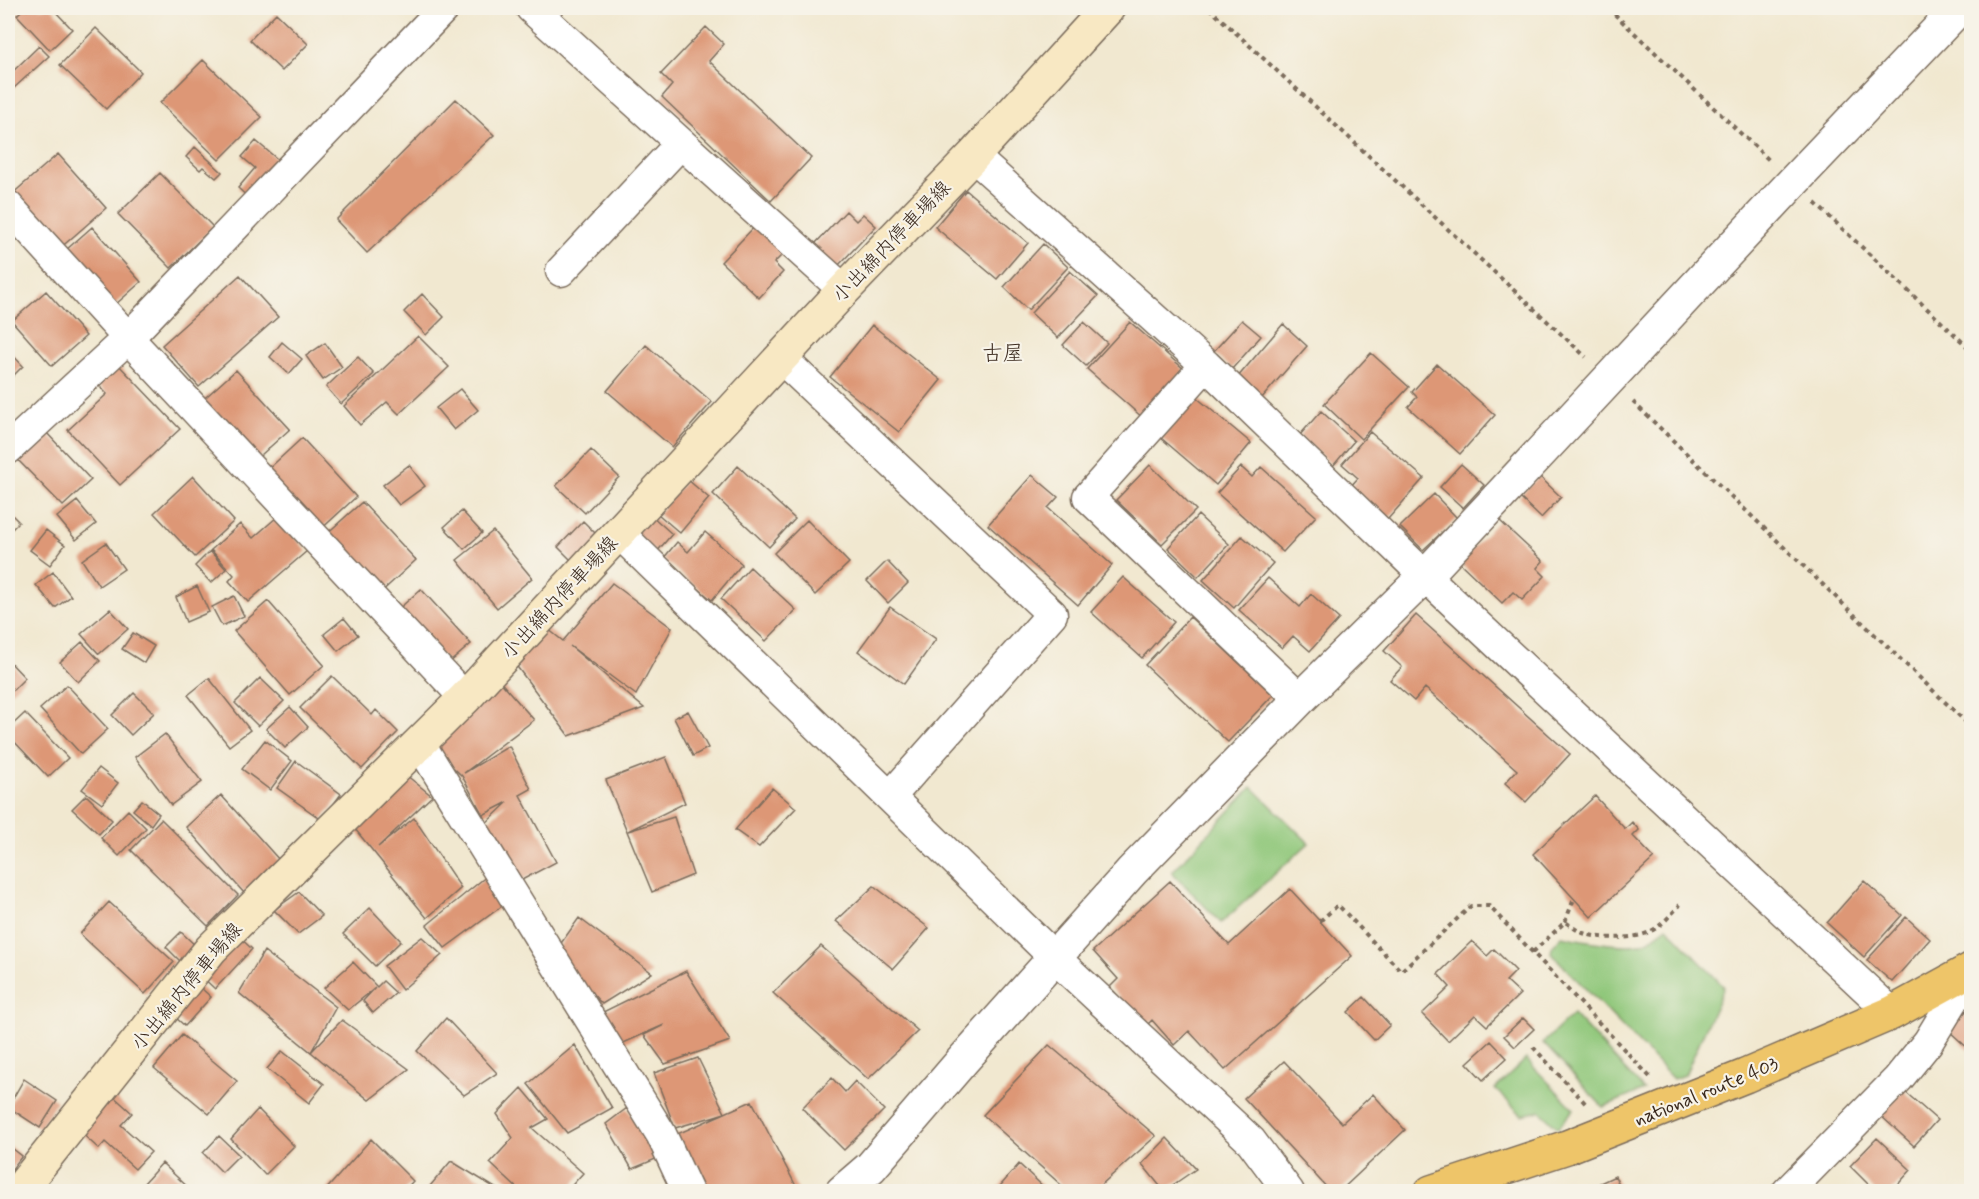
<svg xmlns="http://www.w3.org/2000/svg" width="1979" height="1199" font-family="Mynerve,'Klee One',sans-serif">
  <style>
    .green { fill: #90c77a; stroke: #66784c; stroke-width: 1.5 }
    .building { fill: #dd9776 }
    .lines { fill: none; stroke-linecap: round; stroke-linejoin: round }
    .minor-casing { stroke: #7b6c5c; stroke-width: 33 }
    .tertiary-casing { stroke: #7b6c5c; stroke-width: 36 }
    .secondary-casing { stroke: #7b6c5c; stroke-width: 36 }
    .trunk-casing { stroke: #7b6c5c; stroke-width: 36 }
    .path { stroke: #7b6c5c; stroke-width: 4; stroke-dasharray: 4.5 4.5; stroke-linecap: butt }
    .minor { stroke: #fff; stroke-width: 30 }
    .tertiary { stroke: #fff; stroke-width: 33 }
    .secondary { stroke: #f8e8c3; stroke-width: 33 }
    .trunk { stroke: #eec569; stroke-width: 33 }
    .labels { text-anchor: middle; stroke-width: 4.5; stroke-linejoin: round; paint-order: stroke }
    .street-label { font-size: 20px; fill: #3b2a1e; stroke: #f7f3e8 }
    .neighbourhood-label { font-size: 21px; fill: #3b2a1e; stroke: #f7f3e8 }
  </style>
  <rect width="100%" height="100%" fill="#f7f3e8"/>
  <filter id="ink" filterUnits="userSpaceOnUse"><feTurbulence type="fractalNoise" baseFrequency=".0167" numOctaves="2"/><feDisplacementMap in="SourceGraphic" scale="12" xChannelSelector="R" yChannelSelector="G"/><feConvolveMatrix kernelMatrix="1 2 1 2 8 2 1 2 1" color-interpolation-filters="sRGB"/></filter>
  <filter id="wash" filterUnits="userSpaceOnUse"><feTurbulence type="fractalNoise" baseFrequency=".008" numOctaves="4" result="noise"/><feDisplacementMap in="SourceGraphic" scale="24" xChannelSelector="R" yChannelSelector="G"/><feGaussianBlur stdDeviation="1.35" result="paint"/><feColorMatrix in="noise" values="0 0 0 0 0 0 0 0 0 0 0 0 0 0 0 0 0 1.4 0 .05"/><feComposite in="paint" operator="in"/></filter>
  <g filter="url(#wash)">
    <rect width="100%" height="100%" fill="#f1e8d0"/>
    <path class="green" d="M1252,787L1309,843L1221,923L1172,872Z
      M1667,927L1724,987L1685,1075L1673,1079L1551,953L1552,947L1562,936C1581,940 1626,949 1643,943C1651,940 1660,932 1667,927Z
      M1573,1014L1644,1090L1603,1107L1543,1043Z
      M1526,1059L1574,1109L1558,1128L1540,1111L1522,1115L1495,1089Z"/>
    <g id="blocks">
      <path class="building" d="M24,8H52L72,29L50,50L17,15Z
        M276,13L308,44L282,71L250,40Z
        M706,27L724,44L709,61L811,158L771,201L662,97L672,85L661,74Z
        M96,28L141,72L106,109L60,65Z
        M39,46L49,56L14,88L8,81V76Z
        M203,60L262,117L219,160L160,103Z
        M456,99L494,135L367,253L336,220Z
        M256,141L283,164L252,201L238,188L255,168L242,157Z
        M195,147L222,172L216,178L203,167L200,170L186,157Z
        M58,154L106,208L58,250L10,196Z
        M160,173L213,227L171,268L118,214Z
        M966,190L1028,243L997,279L935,227Z
        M846,211L856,221L863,214L876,226L836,268L813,246Z
        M755,226L784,253L774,263L783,272L759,298L721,262Z
        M92,227L141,282L107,312L58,257Z
        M1043,244L1068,267L1028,310L1004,287Z
        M1070,271L1098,296L1058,338L1031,313Z
        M240,275L278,317L199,387L162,345Z
        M46,291L86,336L52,366L12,321Z
        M422,294L444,317L426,335L404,312Z
        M1242,320L1261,336L1232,369L1213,352Z
        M1084,322L1107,343L1086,366L1063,345Z
        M1130,322L1185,370L1143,418L1087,369Z
        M1283,324L1307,346L1261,399L1237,378Z
        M872,325L941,380L899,432L830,377Z
        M418,336L449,367L399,414L387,402L360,425L344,406Z
        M282,342L302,359L289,374L270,357Z
        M325,343L342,367L323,380L306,356Z
        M646,345L712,402L672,447L607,391Z
        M8,350L23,366L8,381Z
        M1371,353L1409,387L1361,439L1324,404Z
        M358,357L374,374L341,404L326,387Z
        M115,361L180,429L120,485L68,430L107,394L94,381Z
        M1437,364L1495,415L1460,454L1408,407L1417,397L1412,392Z
        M236,370L290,429L251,464L197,405Z
        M460,389L478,410L454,430L436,408Z
        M1196,397L1251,443L1216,485L1161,438Z
        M1321,411L1354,441L1333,466L1299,436Z
        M45,431L91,480L63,506L16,458Z
        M1370,432L1424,478L1388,519L1350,487L1358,478L1342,464Z
        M302,438L356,497L317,533L263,474Z
        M591,450L619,477L585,513L556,486Z
        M1461,464L1484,485L1463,508L1440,487Z
        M409,465L425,486L399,505L383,485Z
        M1150,465L1196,510L1162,544L1116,500Z
        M738,466L795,519L769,547L713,494Z
        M1241,467L1252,477L1261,467L1316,516L1283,552L1217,493Z
        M1032,475L1058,497L1048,508L1112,565L1078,605L988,525Z
        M193,476L234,521L195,557L154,513Z
        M1539,476L1561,497L1541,518L1519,497Z
        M687,479L709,498L680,533L658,514Z
        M1434,494L1457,518L1423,550L1400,527Z
        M77,501L96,524L76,540L57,517Z
        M362,502L416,560L377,596L323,537Z
        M8,511L19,522L8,533Z
        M462,511L482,533L464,549L444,527Z
        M651,515L672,534L656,553L634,533Z
        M1198,515L1229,544L1198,577L1168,548Z
        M277,517L307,551L248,602L229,581L234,575L211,550L240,524L253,538Z
        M807,520L849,563L815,595L774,553Z
        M1499,520L1543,561L1537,568L1545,576L1522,600L1513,592L1502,603L1460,563Z
        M583,521L601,539L576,565L558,547Z
        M46,530L65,545L50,565L30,550Z
        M493,531L532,578L497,608L457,560Z
        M705,532L742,564L712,600L663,559L677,542L688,552Z
        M1242,536L1273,563L1234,608L1203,580Z
        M106,543L124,569L99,586L82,560Z
        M210,551L226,569L211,583L195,566Z
        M887,561L908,583L888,603L867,581Z
        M750,567L796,610L766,641L721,599Z
        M53,572L71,596L55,608L36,585Z
        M1123,577L1174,622L1142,658L1091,612Z
        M1268,578L1300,607L1311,594L1339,619L1310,651L1293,636L1282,648L1239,610Z
        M612,583L672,628L636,695L570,646L644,708L569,736L512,660L543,625L563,641Z
        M197,586L209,612L186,622L176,597Z
        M421,589L471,644L449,663L393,614Z
        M234,596L244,616L222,626L212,607Z
        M268,601L324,665L290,695L234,631Z
        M890,607L936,639L904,684L858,651Z
        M110,609L128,629L99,654L81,634Z
        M1416,615L1570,754L1526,802L1505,783L1517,770L1425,688L1414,701L1390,680L1402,667L1384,651Z
        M1190,617L1273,695L1228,742L1145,665Z
        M344,618L358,635L338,651L324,634Z
        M133,633L154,646L144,663L122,649Z
        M82,642L100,661L78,682L60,662Z
        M8,660L25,678L8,695Z
        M332,676L372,715L376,710L398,732L362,769L300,708Z
        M209,678L250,730L229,746L188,695Z
        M260,678L284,701L258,726L235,703Z
        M497,678L534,720L464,773L509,746L531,789L520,795L556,862L520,881L485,824L508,802L483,815L462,776L430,745Z
        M67,685L108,729L81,754L40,709Z
        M134,693L154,713L131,735L112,715Z
        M290,707L308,727L285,748L266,729Z
        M688,711L708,748L693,756L674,718Z
        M25,713L68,758L48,777L8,735V729Z
        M165,734L202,782L171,805L135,757Z
        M265,740L292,761L270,790L242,769Z
        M666,757L685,803L628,831L674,817L693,875L652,892L606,780Z
        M296,761L341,794L322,820L277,788Z
        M99,768L118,783L102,804L82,789Z
        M406,775L432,796L378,847L414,818L461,888L427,918L355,829Z
        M772,788L796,808L759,847L735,830Z
        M86,795L112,820L99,834L72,809Z
        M221,795L280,861L244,893L186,827Z
        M1595,796L1625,829L1632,822L1639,830L1633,836L1654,858L1591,917L1533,854Z
        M142,800L159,814L151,825L133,810Z
        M128,810L146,828L119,856L101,838Z
        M161,819L238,895L208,926L131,850Z
        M488,875L506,903L445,948L427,925Z
        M1170,881L1229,945L1290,889L1352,956L1225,1070L1189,1031L1174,1045L1152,1020L1146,1026L1110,987L1118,979L1093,951Z
        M1864,881L1902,915L1864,957L1827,923Z
        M874,886L929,928L893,969L836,921Z
        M299,892L322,916L298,934L274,910Z
        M109,902L174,962L145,994L80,934Z
        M370,908L401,941L375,966L343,934Z
        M1906,917L1930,939L1892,982L1867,960Z
        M579,918L652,973L602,1004L554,953Z
        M181,932L197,947L182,963L166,947Z
        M236,934L252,949L215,989L199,974Z
        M422,937L442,955L402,990L384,966Z
        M1472,941L1487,956L1494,949L1516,971L1506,981L1520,994L1487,1026L1475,1015L1448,1041L1422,1014L1450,987L1438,974Z
        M821,946L918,1031L868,1079L773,993Z
        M264,951L336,1007L311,1052L239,993Z
        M353,962L377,987L383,981L396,993L373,1013L363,1001L375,988L348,1010L324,988Z
        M686,971L730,1041L665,1064L644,1035L664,1025L619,1045L601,1013Z
        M192,980L211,997L185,1026L166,1009Z
        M1364,997L1390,1025L1374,1040L1348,1012Z
        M1972,1005V1052L1948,1030Z
        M446,1018L497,1073L464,1095L417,1051Z
        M1523,1018L1534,1029L1515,1047L1504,1036Z
        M342,1020L409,1069L369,1100L311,1052Z
        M182,1035L237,1081L209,1114L154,1068Z
        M1491,1041L1507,1058L1483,1080L1467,1063Z
        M575,1045L612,1108L567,1133L528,1084Z
        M1049,1045L1156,1136L1093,1192H1069L983,1115Z
        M282,1051L324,1084L309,1103L267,1069Z
        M698,1058L725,1113L752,1101L799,1192H706L675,1135L725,1113L675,1128L654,1073Z
        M1284,1061L1342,1123L1373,1094L1405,1130L1339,1192H1331L1244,1098Z
        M832,1078L845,1092L855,1081L884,1110L844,1150L802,1108Z
        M24,1079L57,1101L40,1128L8,1107Z
        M522,1088L548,1119L532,1128L583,1173L566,1192H521L490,1163L513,1138L497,1114Z
        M1903,1090L1937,1120L1914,1146L1880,1115Z
        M110,1093L132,1113L121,1125L151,1152L135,1169L105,1142L99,1149L77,1129Z
        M627,1108L658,1158L632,1169L606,1124Z
        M258,1109L294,1146L265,1175L231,1139Z
        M219,1136L239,1155L222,1172L203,1153Z
        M1167,1138L1196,1169L1164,1191L1142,1164Z
        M1877,1138L1911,1170L1891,1192H1876L1850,1166Z
        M371,1139L413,1181L403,1192H324Z
        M8,1145L22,1156L8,1174Z
        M451,1161L502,1192H425Z
        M162,1163L193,1192H154L144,1183Z
        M1019,1164L1049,1192H995Z
        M1615,1176L1622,1192H1581Z"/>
    </g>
  </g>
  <g filter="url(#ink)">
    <use href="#blocks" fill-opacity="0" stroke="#7b6c5c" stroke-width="1.5"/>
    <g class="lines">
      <g class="minor-casing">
        <path id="minor" d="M531,8L844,290
          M973,156L1206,365
          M8,206L128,338L465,698
          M561,271L681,143
          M781,358L1052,614L890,797
          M8,449L128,338L444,8
          M619,533L1055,958L1251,1141L1289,1192
          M1300,699L1088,497L1206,365L1425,576L1892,1013
          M420,744L661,1134L688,1192
          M1787,1192L1898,1079L1928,1042L1972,970"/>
      </g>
      <g class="tertiary-casing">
        <path id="tertiary" d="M842,1192L871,1167L963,1060L1132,871L1300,699L1425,576L1793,182L1959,8"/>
      </g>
      <g class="secondary-casing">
        <path id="secondary" d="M18,1192L211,949L465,698L844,290L973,156L1108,8"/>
      </g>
      <g class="trunk-casing">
        <path id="trunk" d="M1431,1192L1567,1147L1745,1076L1892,1013L1972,969"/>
      </g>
      <path class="path" d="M1209,8L1586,357
        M1608,8L1770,161
        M1815,203L1972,351
        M1633,402L1972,728
        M1320,921L1338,905L1401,971L1471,906H1489L1652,1079
        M1565,922L1574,899
        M1533,952L1565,922C1570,925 1576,930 1581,932C1597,940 1636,940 1651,931C1663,925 1671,914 1680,905
        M1533,1047L1586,1104"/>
      <use href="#minor" class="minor"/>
      <use href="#tertiary" class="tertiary"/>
      <use href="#secondary" class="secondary"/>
      <use href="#trunk" class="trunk"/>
    </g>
  </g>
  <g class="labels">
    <g class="street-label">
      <text transform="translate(891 241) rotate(-46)" y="7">小出綿内停車場線</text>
      <text transform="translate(559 597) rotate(-47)" y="7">小出綿内停車場線</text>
      <text transform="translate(186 986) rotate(-50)" y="7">小出綿内停車場線</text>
      <text transform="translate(1706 1091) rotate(-22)" y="7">national route 403</text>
    </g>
    <g class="neighbourhood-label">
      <text x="1003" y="360">古屋</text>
    </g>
  </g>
  <rect width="1979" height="1199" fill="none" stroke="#f7f3e8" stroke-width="30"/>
</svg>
